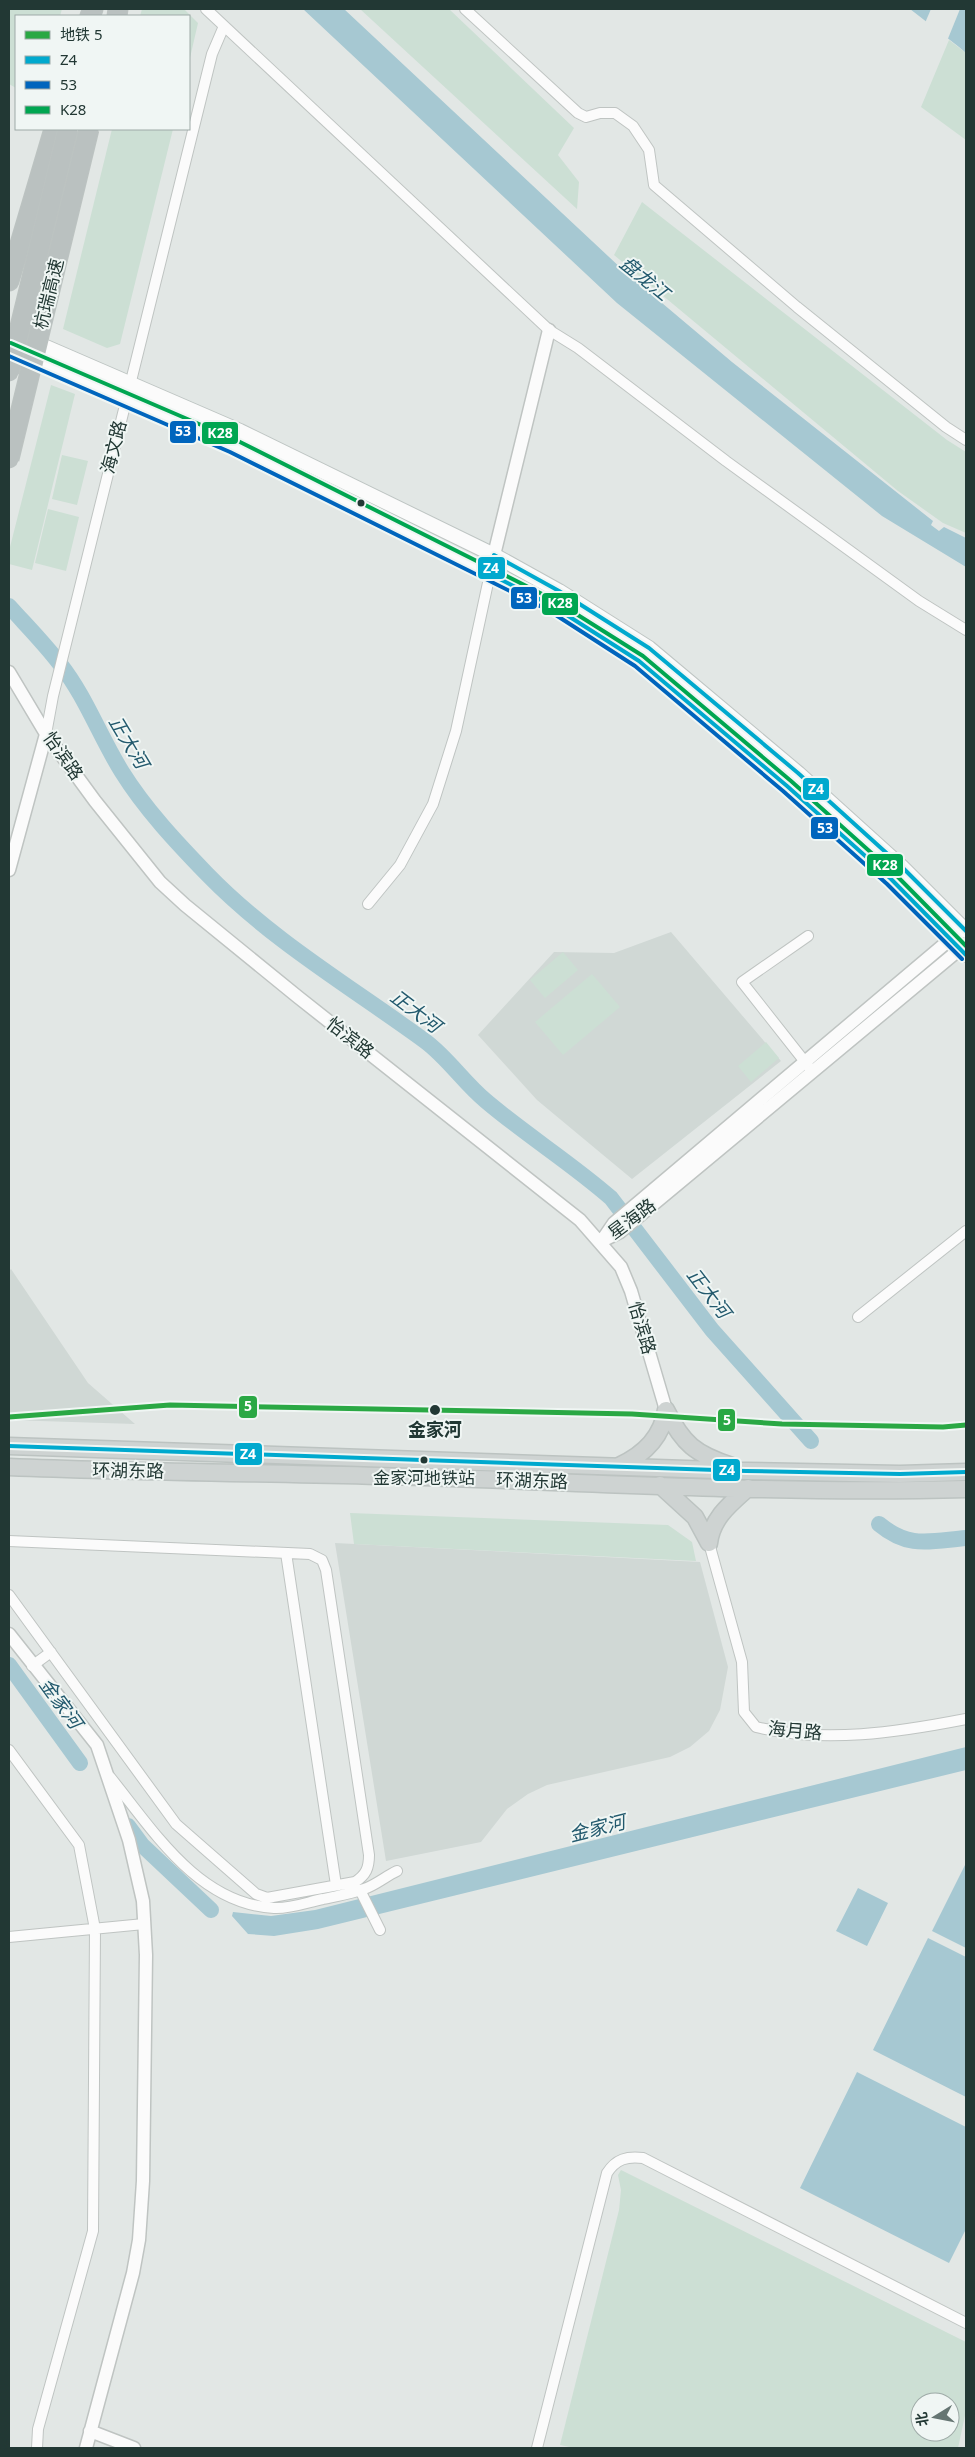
<svg xmlns="http://www.w3.org/2000/svg" width="975" height="2457" font-family="'Noto Sans','Noto Sans SC',sans-serif">
  <style>
    .built { fill: #d0d8d5 }
    .green { fill: #ccdfd4; fill-rule: evenodd }
    .water { fill: #a6c8d2 }
    .pier { fill: #e2e7e5 }
    .lines { fill: none; stroke-linecap: round; stroke-linejoin: round }
    .river { stroke: #a6c8d2; stroke-width: 16 }
    .minor-casing { stroke: #bfc4c2; stroke-width: 12 }
    .tertiary-casing { stroke: #bfc4c2; stroke-width: 15 }
    .secondary-casing { stroke: #bec5c3; stroke-width: 16 }
    .primary-casing { stroke: #bcc3c1; stroke-width: 19 }
    .motorway-casing { stroke: #bcc3c1; stroke-width: 21 }
    .minor { stroke: #fbfbfb; stroke-width: 10 }
    .tertiary { stroke: #fbfbfb; stroke-width: 12 }
    .secondary { stroke: #fbfbfb; stroke-width: 14 }
    .primary { stroke: #ced3d2; stroke-width: 16 }
    .motorway { stroke: #bac1c0; stroke-width: 19 }
    .motorway-bridge-casing { stroke: #bcc3c1; stroke-width: 21; stroke-linecap: butt }
    .motorway-bridge { stroke: #bac1c0; stroke-width: 19 }
    .bus-1-casing { stroke: #f0f6f4; stroke-width: 8 }
    .bus-2-casing { stroke: #f0f6f4; stroke-width: 8 }
    .bus-3-casing { stroke: #f0f6f4; stroke-width: 8 }
    .bus-1 { stroke: #00a9ce; stroke-width: 4 }
    .bus-2 { stroke: #0065bd; stroke-width: 4 }
    .bus-3 { stroke: #00a651; stroke-width: 4 }
    .metro-1-casing { stroke: #f0f6f4; stroke-width: 9 }
    .metro-1 { stroke: #2aa844; stroke-width: 5 }
    .bus-dot { fill: #223834; stroke: #f0f6f4; stroke-width: 2 }
    .labels { text-anchor: middle; stroke-width: 4; stroke-linejoin: round; paint-order: stroke }
    .bus-label { font-size: 17px; fill: #223834; stroke: #f0f6f4 }
    .street-label { font-size: 18px; fill: #223834; stroke: #f0f6f4 }
    .stop-label { font-size: 18px; font-weight: bold; fill: #223834; stroke: #f0f6f4 }
    .water-label { font-size: 19px; font-style: italic; fill: #22596d; stroke: #f0f6f4 }
    .line-badge { stroke: #f0f6f4; stroke-width: 2 }
    .badge-label { font-size: 14px; text-anchor: middle; font-weight: bold; fill: #fff }
  </style>
  <rect width="100%" height="100%" fill="#e2e7e5"/>
  <path class="built" d="M671,932L781,1061L632,1179L537,1100L478,1035L554,952L614,953Z
    M11,1269L88,1383L135,1424L9,1420V1271Z
    M335,1543L700,1562L728,1667L720,1710L709,1731L690,1747L670,1757L547,1785L528,1794L507,1809L481,1842L386,1861Z"/>
  <path class="green" d="M9,9H62L60,16H16V88L9,84Z
    M142,9H184L198,23L189,62V16H140Z
    M360,9H449L574,128L558,155L579,182L577,209Z
    M949,40L966,53V140L921,107Z
    M112,129H173L120,344L107,348L63,329Z
    M642,202L947,440L966,452V533L943,523L898,491L614,255Z
    M51,385L75,394L32,570L9,564V551Z
    M62,455L88,461L77,505L52,499Z
    M48,509L79,517L66,571L35,563Z
    M563,952L578,970L545,998L530,980Z
    M592,974L620,1007L563,1055L535,1022Z
    M766,1042L779,1058L751,1082L738,1066Z
    M350,1513L668,1525L692,1542L696,1561L354,1544Z
    M621,2170L966,2342V2411L958,2448H575L560,2445L619,2210L621,2190L618,2175ZM920,2402H950V2432H920Z"/>
  <path class="water" d="M303,9H344L624,271L732,362L933,521L931,525L939,531L944,527L966,538V567L882,516L617,303Z
    M910,9H966V53L959,47Z
    M966,1747V1770L318,1929L274,1936L248,1934L232,1916L233,1912L271,1916L315,1910Z
    M966,1863V1948L932,1931Z
    M858,1888L888,1903L867,1946L836,1931Z
    M928,1938L966,1957V2097L873,2050Z
    M857,2072L966,2127V2229L949,2263L800,2188Z"/>
  <path class="pier" d="M931,9H960L947,41L925,23Z"/>
  <g class="lines">
    <path class="river" d="M9,606C26,625 45,644 60,664C86,697 100,737 122,772C145,809 177,843 207,874C271,940 351,987 425,1041C448,1058 464,1083 486,1101C526,1135 571,1163 611,1198L712,1330L811,1441
      M879,1524C909,1549 930,1541 966,1538
      M9,1665L80,1763
      M128,1826L142,1845L211,1910"/>
    <g class="minor-casing">
      <path id="minor" d="M206,9L549,330L578,348L726,461L919,601L966,630
        M465,9L578,113L586,117L600,113H615L633,126L649,150L654,185L797,307L946,427L966,440
        M46,734L53,696L212,54L224,26
        M368,904L400,865L433,804L456,731L494,555
        M808,936L742,982L809,1067
        M858,1317L966,1231
        M9,1541L310,1554L322,1560L326,1570L369,1855C369,1868 366,1875 355,1882L267,1898L256,1894L176,1824L9,1595
        M709,1543L742,1662L744,1712L756,1727C824,1744 899,1732 966,1719
        M286,1553L336,1885
        M32,1666L51,1652
        M9,1750L79,1845L95,1929L93,2231L38,2429L37,2448
        M110,1777C153,1830 198,1904 274,1908C290,1909 308,1902 323,1899C336,1896 351,1894 364,1889C376,1885 386,1876 397,1871
        M360,1890L380,1930
        M9,1937L144,1924
        M537,2448L607,2173C616,2159 627,2156 643,2158L966,2323"/>
    </g>
    <g class="tertiary-casing">
      <path id="tertiary" d="M494,555L549,330
        M9,672L46,734L95,801L160,882L185,905L298,997L580,1220L621,1267L631,1291L666,1410
        M9,870L46,734
        M602,1241L620,1232L966,944
        M601,1242L614,1223L966,926
        M9,1634L97,1745L129,1840L143,1901L146,1955L143,2181L139,2240L133,2273L86,2448
        M90,2431L134,2448"/>
    </g>
    <g class="secondary-casing">
      <path id="secondary" d="M9,331L240,431L494,555L559,591L649,648L798,773L902,867L966,931
        M9,349L233,446L551,605L639,661L787,786L891,879L966,955"/>
    </g>
    <g class="primary-casing">
      <path id="primary" d="M9,1446L746,1471L900,1474L966,1472
        M619,1466C643,1455 662,1437 666,1410C683,1444 695,1454 732,1466
        M9,1467C156,1473 304,1473 451,1478C623,1484 795,1494 966,1489
        M660,1485L695,1517L709,1543C712,1518 730,1504 748,1488"/>
    </g>
    <g class="motorway-casing">
      <path id="motorway" d="M90,16L93,9
        M117,16L118,9
        M9,281L54,129"/>
    </g>
    <use href="#minor" class="minor"/>
    <use href="#tertiary" class="tertiary"/>
    <use href="#secondary" class="secondary"/>
    <use href="#primary" class="primary"/>
    <use href="#motorway" class="motorway"/>
    <g class="motorway-bridge-casing">
      <path id="motorway-bridge" d="M9,372L68,129
        M9,459L89,129"/>
    </g>
    <use href="#motorway-bridge" class="motorway-bridge"/>
    <g class="bus-1-casing">
      <path id="bus-1" d="M966,931L902,867L798,773L649,648L559,591L494,555L490,574L551,605L639,661L787,786L891,879L966,955
        M9,1446L746,1471L900,1474L966,1472"/>
    </g>
    <g class="bus-2-casing">
      <path id="bus-2" d="M9,356L230,452L548,610L635,666L783,791L887,884L962,959"/>
    </g>
    <g class="bus-3-casing">
      <path id="bus-3" d="M11,343L236,440L554,600L643,656L791,781L895,874L966,946"/>
    </g>
    <use href="#bus-1" class="bus-1"/>
    <use href="#bus-2" class="bus-2"/>
    <use href="#bus-3" class="bus-3"/>
    <g class="metro-1-casing">
      <path id="metro-1" d="M9,1417L170,1405L632,1414L782,1424L943,1427L966,1425"/>
    </g>
    <use href="#metro-1" class="metro-1"/>
  </g>
  <g class="bus-dot">
    <circle cx="361" cy="503" r="4.5"/>
    <circle cx="435" cy="1410" r="6"/>
    <circle cx="424" cy="1460" r="4.5"/>
  </g>
  <g class="labels">
    <g class="bus-label">
      <text x="424" y="1484">金家河地铁站</text>
    </g>
    <g class="street-label">
      <text transform="translate(49 294) rotate(-76)" y="6">杭瑞高速</text>
      <text transform="translate(114 447) rotate(-76)" y="6">海文路</text>
      <text transform="translate(63 756) rotate(55)" y="6">怡滨路</text>
      <text transform="translate(350 1038) rotate(38)" y="6">怡滨路</text>
      <text transform="translate(632 1219) rotate(-37)" y="6">星海路</text>
      <text transform="translate(642 1328) rotate(74)" y="6">怡滨路</text>
      <text transform="translate(128 1471) rotate(1)" y="6">环湖东路</text>
      <text transform="translate(532 1481) rotate(2)" y="6">环湖东路</text>
      <text transform="translate(795 1731) rotate(5)" y="6">海月路</text>
    </g>
    <g class="stop-label">
      <text x="435" y="1436">金家河</text>
    </g>
    <g class="water-label">
      <text transform="translate(645 278) rotate(39)" y="7">盘龙江</text>
      <text transform="translate(129 742) rotate(59)" y="7">正大河</text>
      <text transform="translate(416 1011) rotate(37)" y="7">正大河</text>
      <text transform="translate(709 1293) rotate(52)" y="7">正大河</text>
      <text transform="translate(61 1703) rotate(54)" y="7">金家河</text>
      <text transform="translate(597 1828) rotate(-14)" y="7">金家河</text>
    </g>
  </g>
  <g class="line-badge">
    <rect x="169" y="420" width="28" height="24" rx="5" fill="#0065bd"/>
    <rect x="201" y="421" width="38" height="24" rx="5" fill="#00a651"/>
    <rect x="477" y="556" width="29" height="24" rx="5" fill="#00a9ce"/>
    <rect x="510" y="586" width="28" height="24" rx="5" fill="#0065bd"/>
    <rect x="541" y="592" width="38" height="24" rx="5" fill="#00a651"/>
    <rect x="802" y="777" width="28" height="24" rx="5" fill="#00a9ce"/>
    <rect x="810" y="816" width="29" height="24" rx="5" fill="#0065bd"/>
    <rect x="866" y="853" width="38" height="24" rx="5" fill="#00a651"/>
    <rect x="238" y="1395" width="20" height="24" rx="5" fill="#2aa844"/>
    <rect x="717" y="1408" width="19" height="24" rx="5" fill="#2aa844"/>
    <rect x="234" y="1442" width="29" height="24" rx="5" fill="#00a9ce"/>
    <rect x="712" y="1458" width="29" height="24" rx="5" fill="#00a9ce"/>
  </g>
  <g class="badge-label">
    <text x="183" y="436">53</text>
    <text x="220" y="438">K28</text>
    <text x="491" y="573">Z4</text>
    <text x="524" y="603">53</text>
    <text x="560" y="608">K28</text>
    <text x="816" y="794">Z4</text>
    <text x="825" y="833">53</text>
    <text x="885" y="870">K28</text>
    <text x="248" y="1411">5</text>
    <text x="727" y="1425">5</text>
    <text x="248" y="1459">Z4</text>
    <text x="727" y="1475">Z4</text>
  </g>
  <rect width="975" height="2457" fill="none" stroke="#223834" stroke-width="20"/>
  <rect x="15" y="15" width="175" height="115" fill="#f0f6f4" stroke="#9eaaa7"/>
  <rect x="25" y="31" width="25" height="8" fill="#2aa844" stroke="#9eaaa7"/>
  <text x="60" y="40" font-size="15" fill="#223834">地铁 5</text>
  <rect x="25" y="56" width="25" height="8" fill="#00a9ce" stroke="#9eaaa7"/>
  <text x="60" y="65" font-size="15" fill="#223834">Z4</text>
  <rect x="25" y="81" width="25" height="8" fill="#0065bd" stroke="#9eaaa7"/>
  <text x="60" y="90" font-size="15" fill="#223834">53</text>
  <rect x="25" y="106" width="25" height="8" fill="#00a651" stroke="#9eaaa7"/>
  <text x="60" y="115" font-size="15" fill="#223834">K28</text>
  <g transform="translate(935 2417) rotate(260)"><circle r="24" fill="#f0f6f4" stroke="#9eaaa7"/>
  <path d="M0-4L9 19L0 12L-9 19Z" fill="#657572"/>
  <text y="-8" font-size="14" font-weight="bold" text-anchor="middle" fill="#223834">北</text>
  </g>
</svg>
